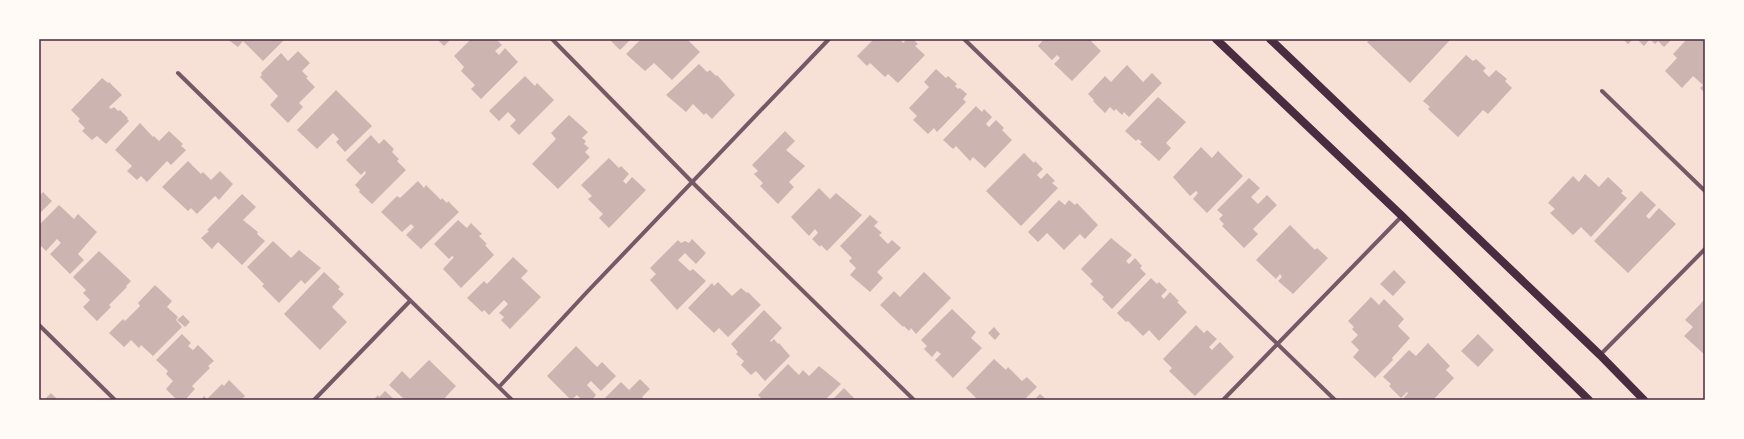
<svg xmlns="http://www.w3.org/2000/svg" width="1744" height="439" font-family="'DM Sans',sans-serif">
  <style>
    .building { fill: #ccb4b1 }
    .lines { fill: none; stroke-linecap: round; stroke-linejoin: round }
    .minor { stroke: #755966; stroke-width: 4 }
    .secondary { stroke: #4a2c40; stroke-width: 8 }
    .neatline { fill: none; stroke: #4a2c40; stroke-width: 1.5 }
  </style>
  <rect width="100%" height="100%" fill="#f7e1d7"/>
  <path class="building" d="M227,39H285L263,61L243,41L238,47Z
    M437,39H451L444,46Z
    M471,39H496L502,45L495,51L499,55L505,48L518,62L481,99L471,89L475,85L461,71L464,67L454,56Z
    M609,39H631L620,50Z
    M641,39H687L700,52L672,80L654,63L645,71L626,54Z
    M874,39H900L903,43L907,39H913L918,44L915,46L925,55L898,83L888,74L885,77L870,63L867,66L857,56Z
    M1044,39H1093L1091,41L1101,51L1072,81L1054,64L1060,58L1057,55L1052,60L1038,46Z
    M1370,39H1451L1410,83L1367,42Z
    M1623,39H1633L1628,44Z
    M1637,39H1650L1644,46Z
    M1650,39H1672L1664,47L1658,41L1655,44Z
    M1687,39H1705V93L1700,88L1703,85L1693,76L1682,88L1665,71L1677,58L1673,54Z
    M298,51L310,63L302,71L308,77L306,78L315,87L299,103L303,107L288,123L270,105L278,96L260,77L262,75L261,73L281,53L288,61Z
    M1466,55L1473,61L1476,59L1486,68L1483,71L1489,77L1496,70L1507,79L1505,81L1512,88L1488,114L1483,110L1458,137L1428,109L1430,107L1423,101Z
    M699,64L707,72L710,70L716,76L717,75L735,95L712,119L706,113L704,115L693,104L686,112L666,95Z
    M1127,65L1143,82L1152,73L1162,83L1129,117L1124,112L1122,115L1116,109L1114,111L1110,107L1105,113L1093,101L1094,100L1088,94L1105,76L1111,82Z
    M936,69L946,78L948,76L957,84L955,86L958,89L960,88L967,94L963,99L966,102L937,132L934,128L928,134L913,120L917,116L909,108L929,87L924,82Z
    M525,76L535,86L537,83L554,100L519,135L510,126L516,120L508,112L499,121L489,111Z
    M102,78L108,83L109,82L122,95L109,107L111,109L114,107L118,111L120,110L128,118L127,119L129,121L106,144L97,136L92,140L82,131L85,128L78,121L80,119L71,110Z
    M336,90L372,126L345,152L336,142L339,139L333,133L317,149L297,130Z
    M1158,97L1186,122L1166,143L1171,148L1159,161L1140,144L1142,142L1138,139L1136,141L1125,131Z
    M976,106L982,112L984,109L992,117L986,124L989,127L996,120L1004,128L1002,130L1012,140L985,168L973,157L970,161L956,146L953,149L943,140Z
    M569,115L588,132L582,138L586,141L584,144L589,148L585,152L590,157L558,189L532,164L556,139L551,133Z
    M140,123L153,137L154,136L159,141L169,131L183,144L181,146L186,150L171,165L167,161L147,182L141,176L137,180L127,171L132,166L115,150Z
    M785,131L795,141L786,150L805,166L789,182L794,187L778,204L760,186L763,183L754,174L758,171L752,165Z
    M371,135L379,144L384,139L394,149L392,152L399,159L397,161L406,170L372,204L359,192L360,190L355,185L366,173L365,171L361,175L346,160Z
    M1201,147L1212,158L1218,151L1243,176L1207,213L1193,199L1198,193L1196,191L1190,196L1173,177Z
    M1024,153L1034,163L1035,161L1043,169L1037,175L1041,179L1047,173L1055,181L1052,183L1058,188L1021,226L986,191Z
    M609,158L619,168L621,166L629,174L623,181L626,184L632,177L646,190L609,228L599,218L603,214L588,199L592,196L581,185Z
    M188,161L201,174L203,172L211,180L220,171L233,184L219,200L215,196L197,214L191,208L188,211L162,187Z
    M1585,174L1599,187L1608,177L1623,191L1621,193L1627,198L1591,237L1581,227L1573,235L1550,213L1555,209L1548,203L1573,176L1579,182Z
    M1249,178L1260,188L1251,197L1258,204L1267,195L1277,205L1253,229L1258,234L1244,248L1222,226L1224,224L1219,219L1223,215L1217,210Z
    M418,181L424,188L426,185L441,200L442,198L447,203L448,201L459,212L421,249L406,235L414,227L411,224L402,232L381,212L397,196L400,198Z
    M819,188L830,199L836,193L862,215L827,251L821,245L820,247L812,239L818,233L815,229L809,236L791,217Z
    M1641,191L1656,205L1646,216L1649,219L1659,208L1676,224L1628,273L1594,241Z
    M43,192L52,201L39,214V196Z
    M242,194L256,207L243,220L258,232L257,234L265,241L242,265L218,242L212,249L201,238L209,231L207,230Z
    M1059,200L1065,205L1069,200L1075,205L1077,203L1098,225L1085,239L1080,234L1064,250L1047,233L1038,242L1028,232Z
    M59,205L74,219L78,214L97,232L78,254L84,260L70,274L50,254L61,243L57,239L46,251L39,244V225Z
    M870,215L878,222L874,226L882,233L879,235L888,244L892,240L901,248L877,272L883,278L870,292L850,275L856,268L849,261L852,258L840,246Z
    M458,220L467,228L471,223L482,234L479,236L487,244L485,245L494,255L461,288L443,269L454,257L452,256L449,259L434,244Z
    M1290,225L1315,250L1317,248L1328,258L1293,294L1278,281L1282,277L1280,274L1276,279L1256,260Z
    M1111,238L1132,255L1126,261L1129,264L1135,258L1142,266L1140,268L1146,274L1112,309L1102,299L1104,297L1090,284L1093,281L1081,269Z
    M692,239L706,253L696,264L685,253L678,260L690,271L693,269L706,281L677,310L650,280L656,274L650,268L678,240L681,243L685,241L689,243Z
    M273,241L291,258L299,250L321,268L305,284L301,280L279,303L262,286L264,284L247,267Z
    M99,251L131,281L126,286L127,287L109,305L111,307L97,321L83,307L90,300L83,293L86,290L73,277Z
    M513,257L528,271L521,278L541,297L510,329L501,320L504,317L499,313L508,304L504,300L489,315L484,310L482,312L467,298L484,281L487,284Z
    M1394,270L1406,282L1393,296L1380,284Z
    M324,272L340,287L338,289L344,294L332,307L347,322L320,350L284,314Z
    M924,272L951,298L916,334L911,328L909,331L904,326L903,327L880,305L894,291L900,297Z
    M1151,278L1157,284L1159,282L1167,290L1161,296L1164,299L1170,292L1179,301L1177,302L1187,312L1159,341L1149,330L1143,336L1128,321L1126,322L1117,313Z
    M718,282L732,296L741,288L747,293L748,292L761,305L728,337L719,328L714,333L688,308L712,283L714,286Z
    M155,285L172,301L167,307L178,317L176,320L182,327L153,356L141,345L139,348L131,340L124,347L109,333L123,319L125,321L140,306L138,303Z
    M1371,297L1379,305L1384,299L1404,319L1398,326L1410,338L1392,358L1393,360L1375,378L1353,357L1359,350L1351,342L1358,335L1352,329L1354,327L1348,321Z
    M1705,299V355L1684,336L1693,327L1685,320Z
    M952,309L976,332L971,338L982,348L953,378L935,360L941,354L937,351L932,357L924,349L927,346L921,340Z
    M764,310L782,328L770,341L771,342L774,339L778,344L779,343L790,356L765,381L756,371L751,375L741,365L744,361L736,354L738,352L731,344Z
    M183,315L190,322L185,327L177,320Z
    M1196,325L1204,333L1207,330L1217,339L1209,347L1212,350L1220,342L1234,357L1195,396L1169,371L1172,368L1163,359Z
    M994,327L1000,334L995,340L988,333Z
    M182,334L191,343L188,346L193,350L198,345L214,361L208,366L210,368L192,386L195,389L185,400H177L166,389L173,381L166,374L168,371L156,360Z
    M1478,334L1494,350L1478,367L1461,351Z
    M1428,343L1450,366L1446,370L1454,378L1433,400H1402L1408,393L1407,392L1401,398L1389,386L1391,384L1383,377L1409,350L1416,356Z
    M576,346L597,367L602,362L616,376L601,391L591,381L587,385L596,395L592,400H582L577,395L571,400L547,376Z
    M994,359L1006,370L1008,367L1022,381L1027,377L1037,387L1024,400H975L976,398L966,388Z
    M429,360L456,386L443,400H405L389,385L402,371L410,379Z
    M788,364L799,375L803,370L809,376L819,366L841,384L825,400H763L758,395Z
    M640,379L650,389L642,397L645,400H603L621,382L629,390Z
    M229,380L245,396L241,400H201L204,396L207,399L222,384L224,386Z
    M844,388L856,400H832Z
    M385,391L395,400H373L378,395L379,397Z
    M51,393L58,400H44Z
    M1040,394L1047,400H1034Z"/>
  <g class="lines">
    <path class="minor" d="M552,39L693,183L914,400
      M964,39L1335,400
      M178,73L512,400
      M1602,91L1705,191
      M39,325L115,400
      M1600,355L1705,249
      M499,387L587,292L829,39
      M314,400L410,301
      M1223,400L1402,216"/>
    <path class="secondary" d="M1216,39L1402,216L1589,400
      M1270,39L1600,355L1644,400"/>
  </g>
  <rect width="1744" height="439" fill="none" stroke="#fffaf5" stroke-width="80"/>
  <rect x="40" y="40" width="1664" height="359" class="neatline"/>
</svg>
